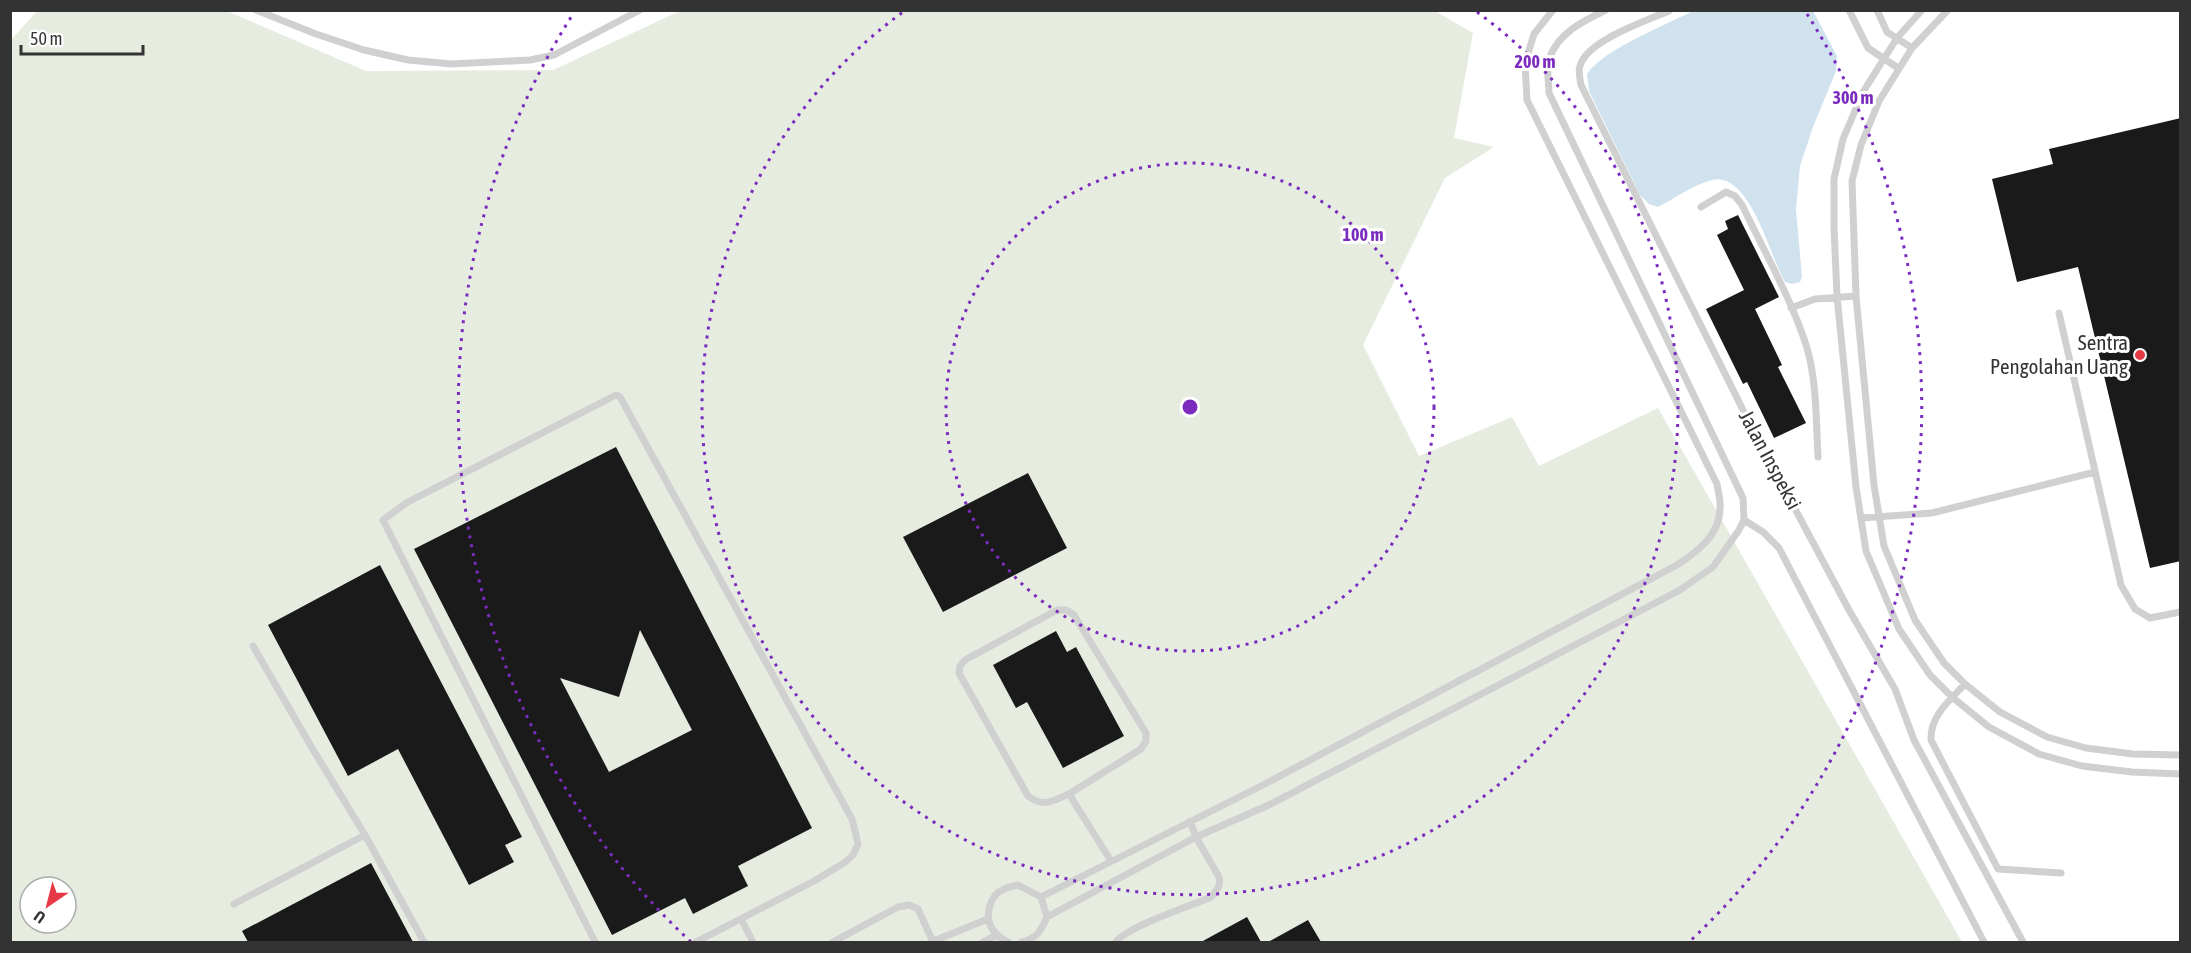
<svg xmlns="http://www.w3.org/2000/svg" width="2191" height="953" font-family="'Asap Condensed',sans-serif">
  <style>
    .green { fill: #e6ecdf; fill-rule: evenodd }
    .water { fill: #cfe2ee }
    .building { fill: #1a1a1a; fill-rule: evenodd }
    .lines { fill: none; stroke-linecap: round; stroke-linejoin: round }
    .service { stroke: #d0d0d0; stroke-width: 7 }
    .ring { fill: none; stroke: #7b2cbf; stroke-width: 3; stroke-dasharray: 3 6 }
    .poi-dot { fill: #e63946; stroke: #fff; stroke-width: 2 }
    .labels { text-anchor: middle; stroke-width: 6; stroke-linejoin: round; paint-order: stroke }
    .poi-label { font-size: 21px; fill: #333; stroke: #fff; text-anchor: end }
    .street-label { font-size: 21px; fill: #333; stroke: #fff }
    .centre { fill: #7b2cbf; stroke: #fff; stroke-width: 3 }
    .ring-label { font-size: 18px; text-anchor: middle; font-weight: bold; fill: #7b2cbf; stroke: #fff; stroke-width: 6; stroke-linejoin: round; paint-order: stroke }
  </style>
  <rect width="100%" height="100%" fill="#fff"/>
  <path class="green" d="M37,11H227L366,71L553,70L680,11H1435L1473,33L1454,138L1494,147L1445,178L1363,345L1419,456L1512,417L1539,466L1658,408L1962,942H11L10,41ZM30,887H66V923H30Z"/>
  <path class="water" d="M1695,10L1813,11L1837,56L1836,71L1813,127L1800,166L1796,209L1802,277L1800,282L1792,284L1785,282C1770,257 1750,171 1712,180C1693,185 1675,198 1658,207L1649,204L1640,195L1589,91L1587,74C1604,49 1666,25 1695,10Z"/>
  <path class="building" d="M2181,118V561L2150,568L2078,267L2017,282L1992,179L2053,164L2049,149Z
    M1738,215L1779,297L1755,309L1782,365L1778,367L1806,423L1774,438L1747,382L1743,384L1706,309L1744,290L1717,235L1728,229L1725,221Z
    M616,447L812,828L738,866L748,886L693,914L685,898L612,935L414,549ZM640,630L692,730L609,772L560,678L619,697Z
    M1028,473L1067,548L943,612L903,537Z
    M380,565L522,837L505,845L514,862L469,885L398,749L348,776L268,625Z
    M1056,631L1067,652L1076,647L1124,736L1063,768L1027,702L1016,708L993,665Z
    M371,863L413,942H248L242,931Z
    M1247,917L1261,942H1201Z
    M1308,920L1321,942H1268Z"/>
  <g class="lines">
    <path class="service" d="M256,10L316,34L364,50L408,60L452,64L530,60L554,55L640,10
      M1849,10L1868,48L1898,68
      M1877,10L1887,32L1912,48
      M1922,10L1897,38L1863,92L1843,139L1834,179V227L1837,296L1856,487L1866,551L1899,629L1930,675L1952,697L1989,727L2039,754L2082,766L2132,772L2180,774
      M1948,10L1912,48L1879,101L1861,145L1852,181L1856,296L1874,485L1884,546L1915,620L1944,663L1965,684L2000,712L2047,737L2086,748L2133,754L2180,755
      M1669,11C1648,20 1586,41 1580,66C1578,71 1580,79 1581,85L1754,432L1849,610L1895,689L1914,740L2023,942
      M1701,207L1726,192L1735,196L1742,205C1763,249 1793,302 1807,348C1817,382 1816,422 1818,457
      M1791,308L1815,299L1856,296
      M2059,313L2121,585L2135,609L2150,618L2180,612
      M1861,518L1932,513L2095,472
      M1744,520L1763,532L1779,548L1984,942
      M253,646L312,748L365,835L424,942
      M1965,684C1949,701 1930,716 1931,740L1998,869L2061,873
      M1069,794C1052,801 1044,808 1028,796L959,673L960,666L965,660L1057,610H1066L1074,615L1146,733V741L1141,749L1069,794L1111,861
      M1041,897L1261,786L1677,565C1697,552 1720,535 1720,508C1721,500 1718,492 1717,484L1527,100L1525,63L1534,34L1553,10
      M234,904L365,835
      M1047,917L1196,837L1271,804L1680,590L1713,567L1739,530L1744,520L1743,498L1549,93C1549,83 1546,69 1549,59C1558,33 1583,21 1606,10
      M741,919L753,942
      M595,942L383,520L406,503L616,395L620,397L852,819L858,844L853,855L844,863L814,881L696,942
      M833,942L898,907L909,905L918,909L933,942
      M931,942L988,919
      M983,942L997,935
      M1008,942C1002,939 997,936 993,930C984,917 989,895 1004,889C1008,887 1014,886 1018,885L1041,897L1047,917C1041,931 1037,938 1022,942
      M1116,942C1126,927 1191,906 1211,897C1217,890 1221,886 1219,877L1196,837L1190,821"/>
  </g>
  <g class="ring">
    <circle cx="1190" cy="407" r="244"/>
    <path d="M1477 12A488 488 0 1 1 903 12"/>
    <path d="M691 942A731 731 0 0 1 573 14M1807 14A731 731 0 0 1 1689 942"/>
  </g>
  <circle class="poi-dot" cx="2140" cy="355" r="6"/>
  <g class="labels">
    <g class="poi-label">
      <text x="2128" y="350">Sentra<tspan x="2128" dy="24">Pengolahan Uang</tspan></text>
    </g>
    <g class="street-label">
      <text transform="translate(1770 460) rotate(62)" y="7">Jalan Inspeksi</text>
    </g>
  </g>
  <circle cx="1190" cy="407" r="9" class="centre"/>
  <g class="ring-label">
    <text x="1535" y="68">200 m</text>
    <text x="1853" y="104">300 m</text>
    <text x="1363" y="241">100 m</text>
  </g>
  <rect width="2191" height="953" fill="none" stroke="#333333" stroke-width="24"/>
  <g transform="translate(48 905) rotate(215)"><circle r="28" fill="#ffffff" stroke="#adadad" stroke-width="1.5"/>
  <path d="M0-4.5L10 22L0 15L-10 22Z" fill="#e63946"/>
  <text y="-9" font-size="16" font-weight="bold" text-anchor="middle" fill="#333333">U</text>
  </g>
  <path d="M21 45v9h122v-9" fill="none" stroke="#333333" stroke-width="3"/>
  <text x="30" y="45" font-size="18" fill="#333333" stroke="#ffffff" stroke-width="4.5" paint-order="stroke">50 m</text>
</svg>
